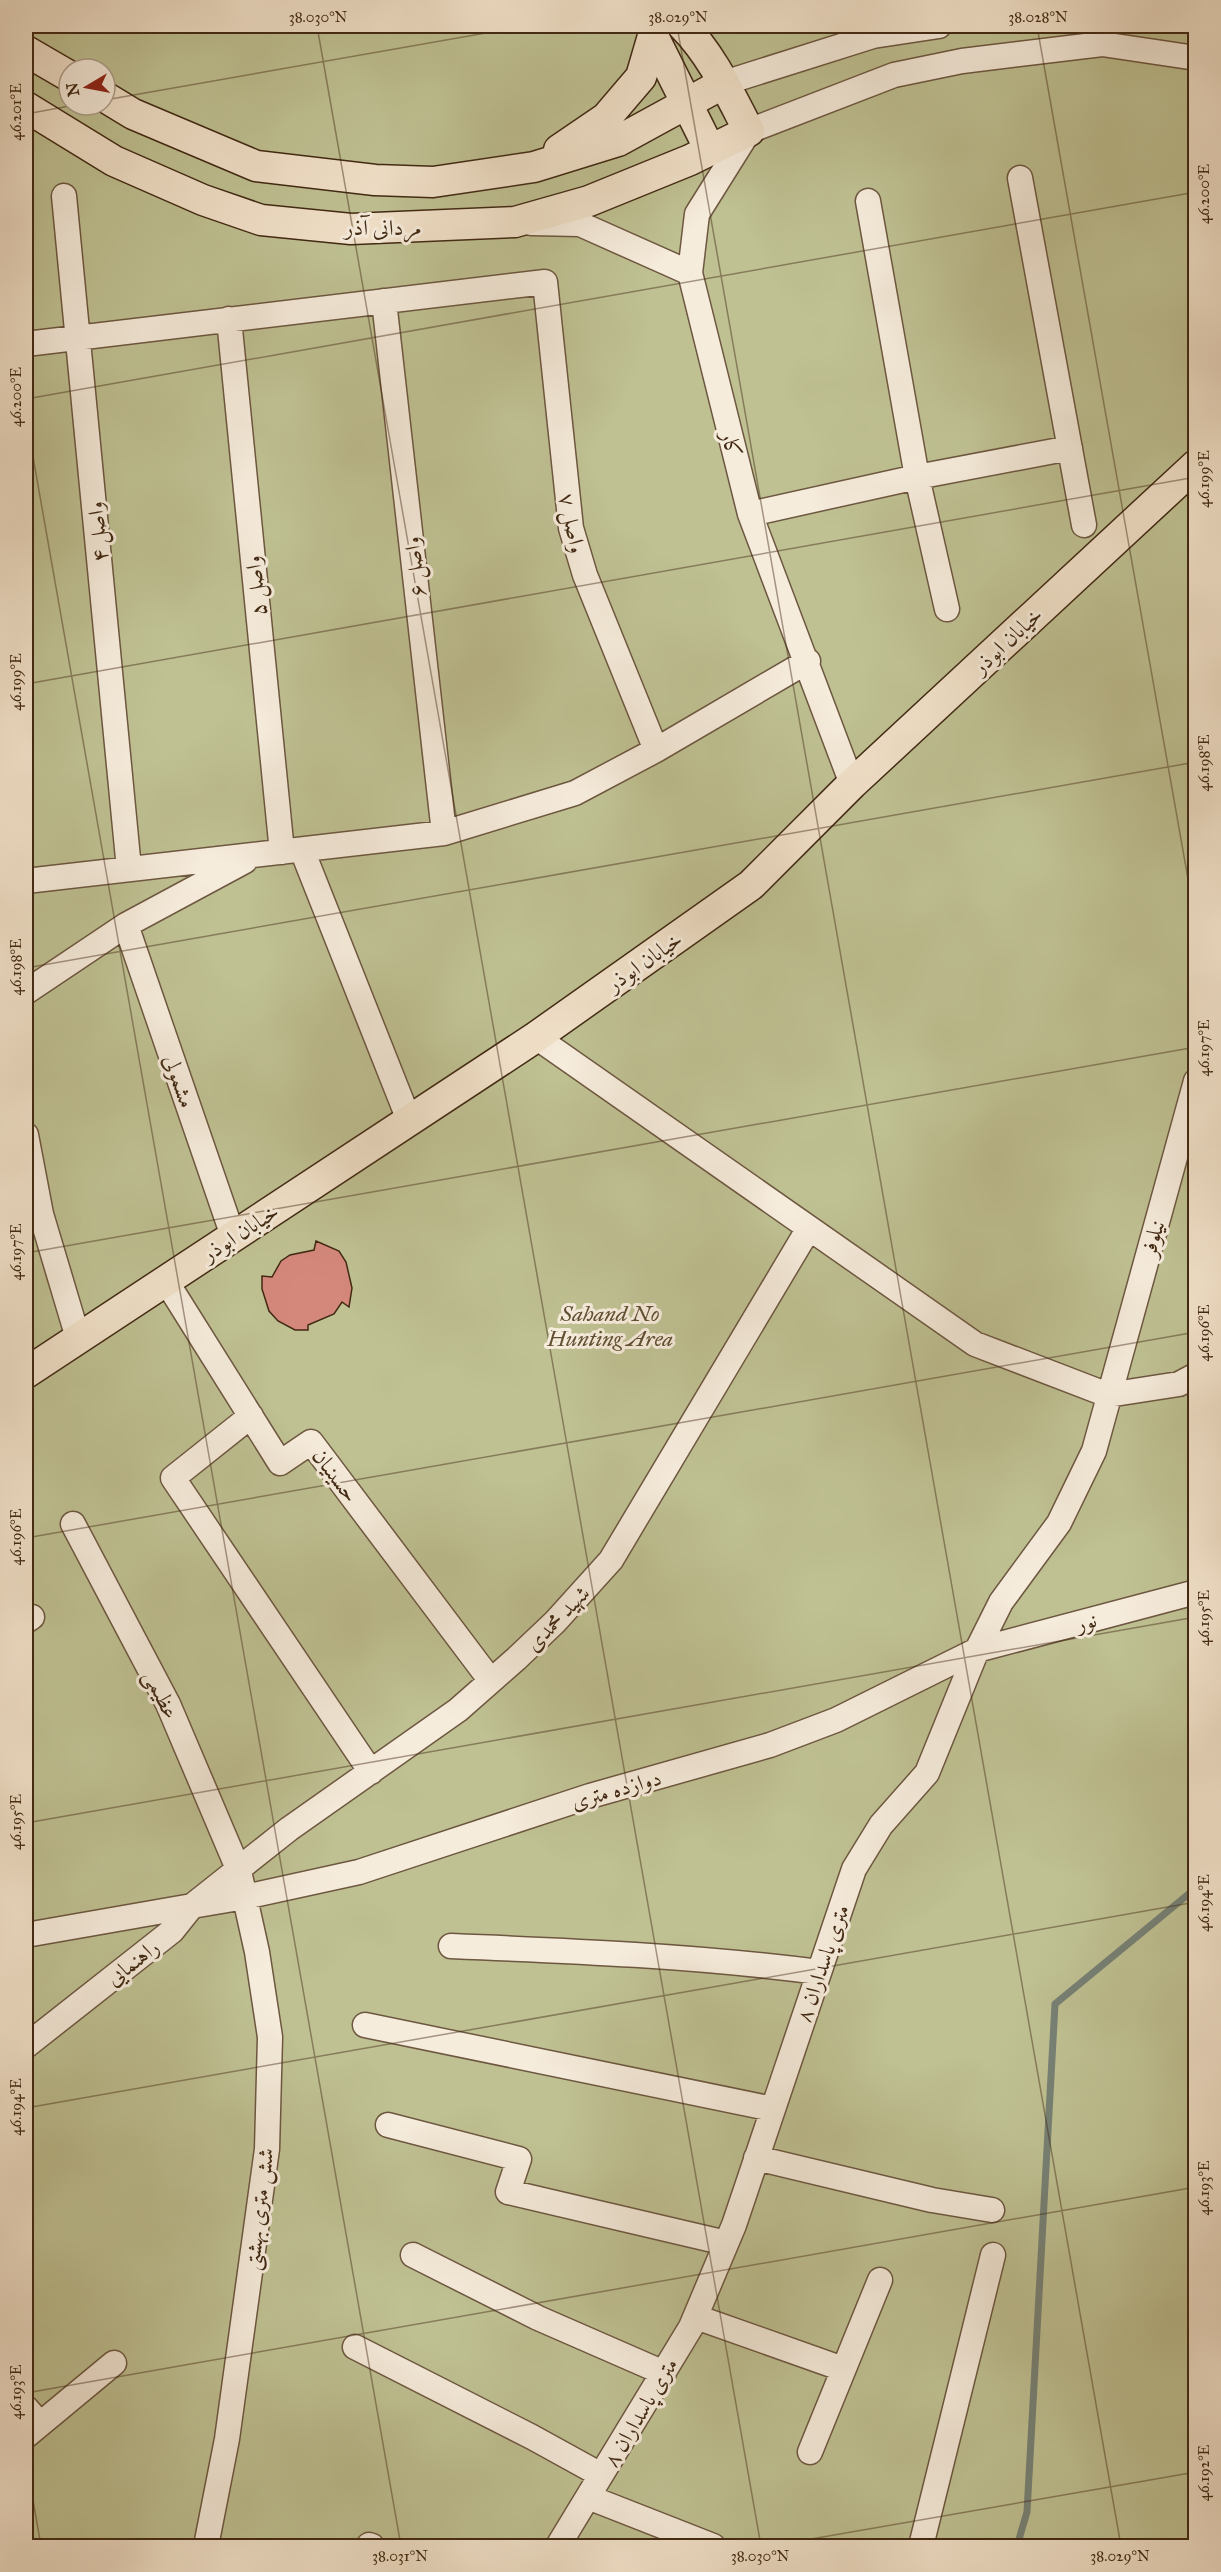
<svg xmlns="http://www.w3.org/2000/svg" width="1221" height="2572" font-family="'IM FELL Great Primer',Amiri,serif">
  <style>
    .green { fill: #bfc193; stroke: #807553; stroke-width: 1.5; fill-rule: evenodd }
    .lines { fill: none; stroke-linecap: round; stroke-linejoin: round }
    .stream { stroke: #778276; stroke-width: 7 }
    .building { fill: #d4887c; stroke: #412913; stroke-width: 1.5 }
    .minor-casing { stroke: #6d5740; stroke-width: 27 }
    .major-casing { stroke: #412913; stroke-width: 33 }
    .minor { stroke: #f6ecdc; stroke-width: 24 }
    .major { stroke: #f1e1c9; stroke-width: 30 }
    .ticks { fill: none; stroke: #412913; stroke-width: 1.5; stroke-opacity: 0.45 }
    .labels { text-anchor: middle; stroke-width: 6; stroke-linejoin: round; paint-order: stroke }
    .street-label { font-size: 22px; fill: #412913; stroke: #f6ecdc }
    .park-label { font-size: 22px; font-style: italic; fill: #604f33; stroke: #f6ecdc }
    .neatline { fill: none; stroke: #412913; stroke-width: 2 }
    .ticks-label { font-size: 15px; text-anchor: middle; fill: #412913 }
  </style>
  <rect width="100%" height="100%" fill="#f1e1c9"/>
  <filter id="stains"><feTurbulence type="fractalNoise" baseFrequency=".00333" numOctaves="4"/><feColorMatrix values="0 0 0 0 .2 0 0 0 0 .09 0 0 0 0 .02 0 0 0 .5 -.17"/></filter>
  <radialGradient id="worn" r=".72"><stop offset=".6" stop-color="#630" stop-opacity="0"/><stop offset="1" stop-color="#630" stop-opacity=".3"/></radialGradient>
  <path class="green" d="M26,26H1195V2546H26ZM69,69H105V105H69Z"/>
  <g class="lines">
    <path class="stream" d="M1017,2546L1027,2512L1055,2004L1196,1888"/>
  </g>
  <path class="building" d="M316,1241L339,1251L346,1262L352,1288L349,1307L342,1302L334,1314L308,1325V1330H295L278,1321L269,1311L262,1289V1276L272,1277L281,1261L290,1255L314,1250Z"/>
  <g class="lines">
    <g class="minor-casing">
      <path id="minor" d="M724,83L873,36L939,26
        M1020,178L1084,525
        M64,196L129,869
        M868,201L917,477L947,609
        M531,223L580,224L690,273
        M384,301L444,833
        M229,319L282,852
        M26,344L545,282L571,528L585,575L656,750
        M750,514L917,477L1070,448
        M852,784L750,514L690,273L697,214L749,131L894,75L962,61L1102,44L1196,58
        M302,850L409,1120
        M26,881L444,833L575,793L656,750L808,661
        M126,925L233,1236
        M26,992L126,925L245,861
        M536,1037L975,1344L1108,1395L1179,1384L1196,1375
        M26,1135L41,1214L78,1338
        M166,1281L280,1463L311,1442L491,1681
        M251,1416L173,1478L371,1772
        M73,1524L168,1704L239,1871L257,1952L270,2037L267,2149L227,2439L206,2546
        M26,1621L32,1617
        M26,1935L192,1906L289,1829L458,1710L516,1659L555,1622L611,1560L809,1228
        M451,1946C574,1951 696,1956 819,1972
        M365,2025L773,2109
        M26,2046L172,1931L192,1906L245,1897L359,1872L590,1796L770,1745L836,1720L977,1650L1196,1592
        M388,2125L519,2159L508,2192L726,2243
        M756,2158L932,2200L992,2210
        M413,2255L538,2318L664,2373
        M696,2317L843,2369
        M355,2347L532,2437L601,2475
        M26,2408L40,2424
        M26,2436L114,2363
        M810,2452L880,2280
        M588,2497L713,2546
        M369,2545L372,2546
        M558,2546L691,2327L734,2225L854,1869L881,1825L927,1773L977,1650L1001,1602L1059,1523L1094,1451L1196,1081
        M921,2546L993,2255"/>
    </g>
    <g class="major-casing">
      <path id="major" d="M652,26L653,36L710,150
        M26,51L69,76
        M105,97L133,114L256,166L375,180L433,182L534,167L618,141L724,83
        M26,107L114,161L203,200L261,220L351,229L515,222L589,201L690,160L749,131C730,95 712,55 683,26
        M559,150L606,118L641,77L653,36
        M26,1373L536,1037L751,885L852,784L1196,465"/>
    </g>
    <use href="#minor" class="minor"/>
    <use href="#major" class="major"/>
  </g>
  <path class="ticks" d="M317,26L761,2546M677,26L1121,2546M1037,26L1196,924M105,100L526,26M26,114L75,105M26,399L1196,192M26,417L401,2546M26,684L1196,477M26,968L1196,762M26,1253L1196,1047M26,1538L1196,1332M26,1823L1196,1617M26,2108L1196,1902M26,2393L1196,2187M26,2460L41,2546M771,2546L1196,2472"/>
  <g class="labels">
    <g class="street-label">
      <text x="383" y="235">مردانی آذر</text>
      <text transform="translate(732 444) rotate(76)" y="8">کار</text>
      <text transform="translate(573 523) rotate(79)" y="8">واصل ۷</text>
      <text transform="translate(97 532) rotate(-95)" y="8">واصل ۴</text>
      <text transform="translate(414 567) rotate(-96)" y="8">واصل ۶</text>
      <text transform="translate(255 586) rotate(-96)" y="8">واصل ۵</text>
      <text transform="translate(1007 640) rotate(-43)" y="8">خیابان ابوذر</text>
      <text transform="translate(644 961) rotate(-35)" y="8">خیابان ابوذر</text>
      <text transform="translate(180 1081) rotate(71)" y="8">مشمولی</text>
      <text transform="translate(240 1232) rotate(-33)" y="8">خیابان ابوذر</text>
      <text transform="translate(1152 1238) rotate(-74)" y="8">نیلوفر</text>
      <text transform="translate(336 1475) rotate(53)" y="8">حسینیان</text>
      <text transform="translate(557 1618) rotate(-46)" y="8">شهید محمدی</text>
      <text transform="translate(1086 1621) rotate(-15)" y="8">نور</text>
      <text transform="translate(162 1694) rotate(64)" y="8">عظیمی</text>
      <text transform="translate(616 1789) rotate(-16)" y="8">دوازده متری</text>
      <text transform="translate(132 1962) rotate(-38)" y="8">راهنمایی</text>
      <text transform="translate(822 1963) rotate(-71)" y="8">۸ متری پاسداران</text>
      <text transform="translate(258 2209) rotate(-83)" y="8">شش متری بهشتی</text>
      <text transform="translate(640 2412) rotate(-59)" y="8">۸ متری پاسداران</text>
    </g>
    <g class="park-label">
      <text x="610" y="1321">Sahand No<tspan x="610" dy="25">Hunting Area</tspan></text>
    </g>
  </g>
  <rect width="1221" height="2572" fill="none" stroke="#f1e1c9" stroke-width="66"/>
  <g transform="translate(87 87) rotate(260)"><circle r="28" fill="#f6ecdc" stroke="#ae9e8c" stroke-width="1.5"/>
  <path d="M0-4.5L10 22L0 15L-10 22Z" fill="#8f2418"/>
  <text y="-9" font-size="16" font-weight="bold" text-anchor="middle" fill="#412913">N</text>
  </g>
  <rect x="33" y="33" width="1155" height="2506" class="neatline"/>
  <g class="ticks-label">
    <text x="318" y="22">38.030°N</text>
    <text x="678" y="22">38.029°N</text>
    <text x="1038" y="22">38.028°N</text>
    <text transform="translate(16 112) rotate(-90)" y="5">46.201°E</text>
    <text transform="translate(1204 194) rotate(-90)" y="5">46.200°E</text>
    <text transform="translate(16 397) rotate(-90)" y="5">46.200°E</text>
    <text transform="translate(1204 479) rotate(-90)" y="5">46.199°E</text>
    <text transform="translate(16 682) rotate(-90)" y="5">46.199°E</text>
    <text transform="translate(1204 763) rotate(-90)" y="5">46.198°E</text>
    <text transform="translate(16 967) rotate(-90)" y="5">46.198°E</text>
    <text transform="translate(1204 1048) rotate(-90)" y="5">46.197°E</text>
    <text transform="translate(16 1252) rotate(-90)" y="5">46.197°E</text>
    <text transform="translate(1204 1333) rotate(-90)" y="5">46.196°E</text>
    <text transform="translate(16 1537) rotate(-90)" y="5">46.196°E</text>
    <text transform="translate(1204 1618) rotate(-90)" y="5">46.195°E</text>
    <text transform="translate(16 1822) rotate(-90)" y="5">46.195°E</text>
    <text transform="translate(1204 1903) rotate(-90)" y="5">46.194°E</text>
    <text transform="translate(16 2107) rotate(-90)" y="5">46.194°E</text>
    <text transform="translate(1204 2188) rotate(-90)" y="5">46.193°E</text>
    <text transform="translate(16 2392) rotate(-90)" y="5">46.193°E</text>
    <text transform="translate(1204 2473) rotate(-90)" y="5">46.192°E</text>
    <text x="400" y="2561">38.031°N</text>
    <text x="760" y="2561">38.030°N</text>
    <text x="1120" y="2561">38.029°N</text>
  </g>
  <rect width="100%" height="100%" filter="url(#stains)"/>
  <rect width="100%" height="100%" fill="url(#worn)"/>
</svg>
